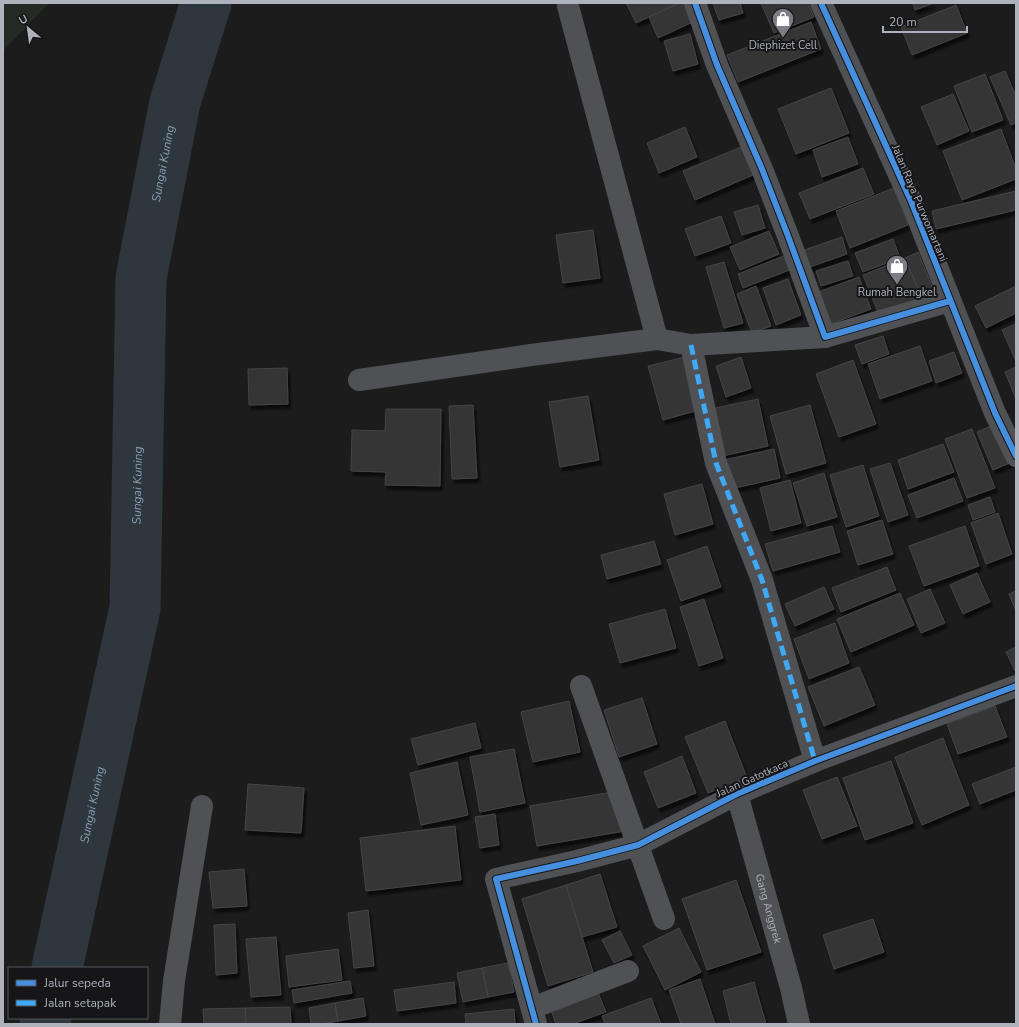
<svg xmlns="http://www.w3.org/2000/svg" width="1019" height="1027" font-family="'Nunito Sans',sans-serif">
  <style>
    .green { fill: #242b25 }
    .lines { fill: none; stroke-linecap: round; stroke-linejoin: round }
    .river { stroke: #2f373e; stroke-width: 51 }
    .building { fill: #343434; stroke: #444548; filter: url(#shadow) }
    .minor { stroke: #505155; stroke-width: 22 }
    .quiet { stroke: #3fa9f5; stroke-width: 5; stroke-dasharray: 10 5; stroke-linecap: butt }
    .cycleway-casing { stroke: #161618; stroke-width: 8 }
    .cycleway { stroke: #468fdf; stroke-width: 6 }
    .labels { text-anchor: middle; stroke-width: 4; stroke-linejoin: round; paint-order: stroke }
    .poi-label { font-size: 11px; fill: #aeb2bc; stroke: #161618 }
    .street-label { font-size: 11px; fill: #aeb2bc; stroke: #161618 }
    .water-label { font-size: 12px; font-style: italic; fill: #889fb4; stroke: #161618 }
  </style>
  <defs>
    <filter id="shadow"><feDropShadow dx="2.5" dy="4.5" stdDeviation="1" flood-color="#0009"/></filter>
  </defs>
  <rect width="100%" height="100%" fill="#1c1c1c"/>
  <path class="green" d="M3,3H49L3,51Z"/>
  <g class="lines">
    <g class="river">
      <path id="s1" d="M57,968L135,608L141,278L175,102L206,3"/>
      <path d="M45,1024L46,1018"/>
    </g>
  </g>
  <path class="building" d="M626,3H679L636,23Z
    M679,3H687L695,21L658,38L649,17Z
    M713,3H740L743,13L719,20Z
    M761,3H808L814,17L774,33Z
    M913,3H934L915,10Z
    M956,5L967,33L912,55L901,27Z
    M811,22L821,49L738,82L727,55Z
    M690,34L698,64L673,71L664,41Z
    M1005,71L1016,96V123L1011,125L990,77Z
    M985,74L1003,120L972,132L954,86Z
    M831,88L849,133L796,154L778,109Z
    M953,94L969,131L937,145L921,107Z
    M685,127L697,157L659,173L647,143Z
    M1001,129L1016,169V179L962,200L943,151Z
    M848,137L858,164L822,177L813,150Z
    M741,147L753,175L695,200L683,171Z
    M863,168L874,194L810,219L799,193Z
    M894,188L908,225L850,248L836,211Z
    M1016,191V210L936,229L932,211Z
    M758,205L765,228L742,235L734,212Z
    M721,216L731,243L695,256L685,229Z
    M593,230L600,278L563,283L556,235Z
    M769,231L779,254L740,270L730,247Z
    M842,237L847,254L807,268L801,251Z
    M893,239L900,258L863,272L855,253Z
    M918,252L935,294L922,299L905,258Z
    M791,253L797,267L743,288L738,274Z
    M905,258L922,299L880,317L863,275Z
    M848,261L853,276L821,286L816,271Z
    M724,262L743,323L724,328L706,267Z
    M859,277L871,309L825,326L813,294Z
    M788,279L801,315L776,325L763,288Z
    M756,286L771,326L752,333L737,294Z
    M1016,286V313L986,328L975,306Z
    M1016,324V361L1002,330Z
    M883,336L889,354L862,364L855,345Z
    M920,346L932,381L880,399L868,364Z
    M954,352L962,373L936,383L929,361Z
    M689,356L703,409L663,420L648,366Z
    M741,357L751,388L726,397L716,366Z
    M853,360L876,424L839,437L816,374Z
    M1016,367V399L1005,372Z
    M287,368L288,404L249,405L248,369Z
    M588,396L599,460L560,467L549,402Z
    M758,399L768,446L722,456L711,409Z
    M473,405L477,478L452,479L449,406Z
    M810,405L826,463L786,474L770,416Z
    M386,409H441L440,486L385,485L386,472L351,471L352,430L385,431Z
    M996,424L1012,462L993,470L977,432Z
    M972,429L995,488L967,498L945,439Z
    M943,444L954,472L908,489L898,460Z
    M774,449L780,478L730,489L724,460Z
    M890,463L908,515L888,522L870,469Z
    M863,465L879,516L846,527L830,475Z
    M824,473L837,517L807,526L793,483Z
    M954,478L963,501L917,518L908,495Z
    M790,480L801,523L771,531L760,488Z
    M702,484L713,524L675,535L664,494Z
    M990,497L995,512L973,520L968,505Z
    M998,513L1012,554L986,564L971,523Z
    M882,520L893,554L858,565L847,531Z
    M832,526L840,552L773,571L765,544Z
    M965,526L979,566L924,586L909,546Z
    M654,541L661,564L607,579L601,555Z
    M707,546L721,587L681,601L667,560Z
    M887,567L896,590L841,612L832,588Z
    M977,573L990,602L963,614L950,585Z
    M824,587L834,609L795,626L785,604Z
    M930,589L945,623L921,633L907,599Z
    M1016,591V611L1009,594Z
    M900,593L914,625L851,652L837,619Z
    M704,599L723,658L699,666L680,607Z
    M665,609L676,648L620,663L609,624Z
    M835,623L849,663L809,679L794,639Z
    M1016,647V671H1015L1006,652Z
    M859,667L875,705L824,726L808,687Z
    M642,698L657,744L619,757L604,710Z
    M569,701L580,752L533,762L521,712Z
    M995,706L1007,737L958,754L947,724Z
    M725,721L747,778L708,793L685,737Z
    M475,723L481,748L418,765L411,739Z
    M943,738L969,805L922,825L895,757Z
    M514,749L525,803L480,812L470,757Z
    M682,756L696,793L658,808L644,772Z
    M891,761L913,823L865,840L843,778Z
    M457,762L468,815L421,825L410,773Z
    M1016,767V790L980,804L972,784Z
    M837,777L857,826L822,839L803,790Z
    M248,784L304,788L301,833L245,830Z
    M618,791L625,831L537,846L530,806Z
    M495,814L499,845L480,848L475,817Z
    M455,826L461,880L366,891L360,838Z
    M244,869L247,906L213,908L209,872Z
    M600,874L617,927L582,937L566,885Z
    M736,880L761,952L707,970L682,899Z
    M566,885L593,972L548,986L522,899Z
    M368,910L374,966L354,968L348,913Z
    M873,919L884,952L834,969L823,935Z
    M235,924L237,973L216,975L214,925Z
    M679,928L701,972L665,990L643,946Z
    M620,931L632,955L614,963L602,940Z
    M276,937L281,995L251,997L246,939Z
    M338,949L342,980L289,987L286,956Z
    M508,963L514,992L488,997L482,968Z
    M482,968L488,997L463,1002L457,973Z
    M700,979L715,1024H681L669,990Z
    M350,981L352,993L294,1003L292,990Z
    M454,982L456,1003L397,1011L394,990Z
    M754,982L766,1024H731L723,991Z
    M597,990L606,1012L572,1024H556L550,1007Z
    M363,998L366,1016L338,1021L335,1003Z
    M651,998L661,1024H605L602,1016Z
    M335,1003L338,1021L321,1024H311L309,1008Z
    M290,1007L291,1024H246L245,1008Z
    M245,1008L246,1024H204L203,1009Z
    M514,1009L515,1024H466L465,1014Z"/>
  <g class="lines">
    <g class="minor">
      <path d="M695,3L717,65L762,169L788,236L825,337L950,301"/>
      <path d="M821,3L911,201L995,413L1016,456"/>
      <path d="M568,6L657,339"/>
      <path d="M691,345L716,463L762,580L815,761"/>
      <path d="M359,380L531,355L657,339L691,345L825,337"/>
      <path d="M581,686L664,919"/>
      <path id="s2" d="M737,794L791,988L799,1024"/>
      <path d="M532,1008L628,971"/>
      <path d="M170,1024L174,981L202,806"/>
      <path d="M536,1024L496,879L577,861L638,845L737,794L815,761L1016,686"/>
    </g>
    <path class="quiet" d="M691,345L716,463L762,580L815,761"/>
    <g class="cycleway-casing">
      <path id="cycleway" d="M695,3L717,65L762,169L788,236L825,337L950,301
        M821,3L911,201L995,413L1016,456
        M536,1024L496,879L577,861L638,845L737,794L815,761L1016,686"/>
    </g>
    <use href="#cycleway" class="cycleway"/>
  </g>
  <defs>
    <g id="shop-pin" transform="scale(1.15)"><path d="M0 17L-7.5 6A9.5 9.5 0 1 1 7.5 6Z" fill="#7b7e84" stroke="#161618"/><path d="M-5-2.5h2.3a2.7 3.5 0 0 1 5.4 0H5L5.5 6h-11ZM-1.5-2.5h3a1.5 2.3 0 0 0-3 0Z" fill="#fff"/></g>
  </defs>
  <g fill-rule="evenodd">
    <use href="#shop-pin" x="783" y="19"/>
    <use href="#shop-pin" x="897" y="266"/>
  </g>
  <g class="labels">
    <g class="poi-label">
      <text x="783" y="49">Diephizet Cell</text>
      <text x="897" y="296">Rumah Bengkel</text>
    </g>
    <g class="street-label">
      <text transform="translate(920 203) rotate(67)" y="4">Jalan Raya Purwomartani</text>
      <text transform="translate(752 778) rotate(-24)" y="4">Jalan Gatotkaca</text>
      <text dy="4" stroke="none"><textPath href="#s2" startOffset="119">Gang Anggrek</textPath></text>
    </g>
    <g class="water-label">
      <text dy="4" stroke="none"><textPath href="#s1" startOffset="815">Sungai Kuning</textPath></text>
      <text dy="4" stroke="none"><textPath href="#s1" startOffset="491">Sungai Kuning</textPath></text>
      <text dy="4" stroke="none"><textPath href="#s1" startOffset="167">Sungai Kuning</textPath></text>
    </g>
  </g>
  <rect width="1019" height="1027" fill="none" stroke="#aeb2bc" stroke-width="8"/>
  <rect x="8" y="967" width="140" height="52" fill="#161618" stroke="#53545a"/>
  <rect x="16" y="980" width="20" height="6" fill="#468fdf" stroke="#53545a"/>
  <text x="44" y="987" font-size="12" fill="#aeb2bc">Jalur sepeda</text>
  <rect x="16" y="1000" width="20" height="6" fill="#3fa9f5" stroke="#53545a"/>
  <text x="44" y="1007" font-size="12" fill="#aeb2bc">Jalan setapak</text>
  <g transform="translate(28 28) rotate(331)" stroke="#161618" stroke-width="3" paint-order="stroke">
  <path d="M0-3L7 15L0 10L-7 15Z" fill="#aeb2bc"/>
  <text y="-6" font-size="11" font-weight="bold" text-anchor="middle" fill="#aeb2bc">U</text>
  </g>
  <path d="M883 26v6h84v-6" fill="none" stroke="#aeb2bc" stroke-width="2"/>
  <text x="889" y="26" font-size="12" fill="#aeb2bc" stroke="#161618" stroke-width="3" paint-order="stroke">20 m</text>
</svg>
